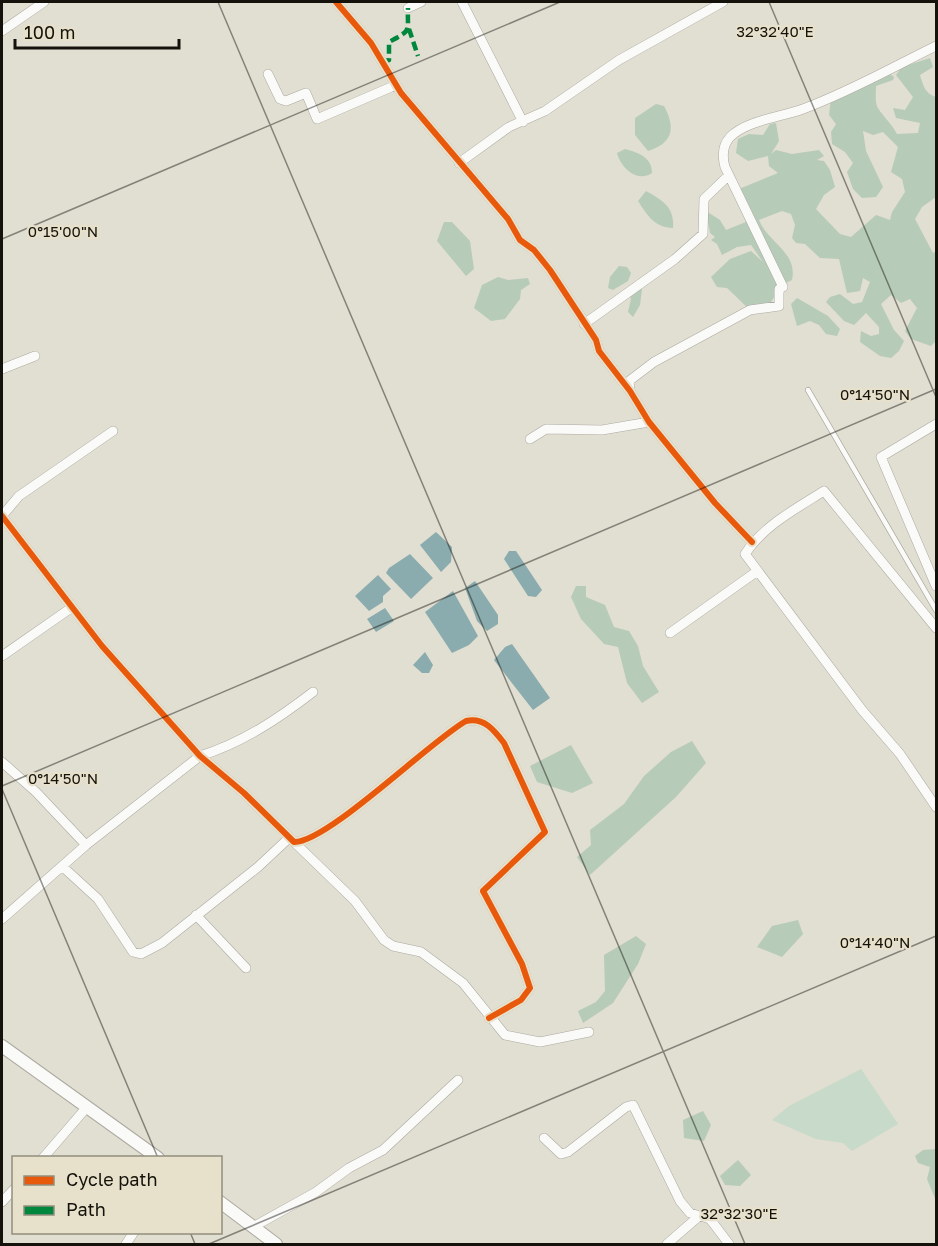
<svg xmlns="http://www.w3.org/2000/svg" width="938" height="1246" font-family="'Golos Text',sans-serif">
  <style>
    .green { fill: #c8dac9 }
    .forest { fill: #b7cbb9 }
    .water { fill: #8bacae }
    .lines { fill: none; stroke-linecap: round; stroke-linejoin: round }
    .lane-casing { stroke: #aca9a0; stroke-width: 6 }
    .street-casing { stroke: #aca9a0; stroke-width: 10 }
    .secondary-casing { stroke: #aca9a0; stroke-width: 14 }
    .lane { stroke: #fafaf8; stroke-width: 4.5 }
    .street { stroke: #fafaf8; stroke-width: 9 }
    .secondary { stroke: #fafaf8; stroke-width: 12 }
    .quiet { stroke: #00873e; stroke-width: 4.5; stroke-dasharray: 9 4.5; stroke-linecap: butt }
    .cycleway-casing { stroke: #e7e1cc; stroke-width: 10 }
    .cycleway { stroke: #e8590c; stroke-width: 6 }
    .ticks { fill: none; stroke: #14120a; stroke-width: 1.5; stroke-opacity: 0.45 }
    .ticks-label { font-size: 15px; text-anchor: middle; fill: #14120a; stroke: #e7e1cc; stroke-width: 4.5; stroke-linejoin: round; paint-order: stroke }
  </style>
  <rect width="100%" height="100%" fill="#e1ded2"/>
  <path class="green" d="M861,1069L898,1124L852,1151L843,1143L816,1139L772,1120L789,1106Z"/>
  <path class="forest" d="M930,58L933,67L920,75C923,85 925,94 936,97V197L922,207L915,219L933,253L936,251V341L931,346L911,339L905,331L917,308L910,299L901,303L891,295L881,304L894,330L904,341L899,351L891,358L880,356L860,342L861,331L871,336L879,334V327L866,313L854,325L844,321L826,302L830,297L840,294L853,304L862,302L870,282L863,278L860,291L847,293L839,259L820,258L805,244L796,243L792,238L795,225L791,214L782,211L759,220C768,243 798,252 792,280L782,285L769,305L750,310L727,288L717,287L711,277L730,259L751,251L763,262L751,245L737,247L722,255L717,244L711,240L715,237L710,233L706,211L720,220L726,230L746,222L734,191L778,173L769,166L768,156L748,161L736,153L738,139L749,134L763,135L770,124L776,123L779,141L771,154L776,150L792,154L819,150L824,156L817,160L824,161L830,170L835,187L824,195L816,209L840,234L851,237L876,215L890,220L892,212L905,192L902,179L891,172L898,147L883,132L873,135L863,131L866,151L883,187L876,197L862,198L853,189L847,172L853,163L845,152L832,144L831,132L836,124L829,115L831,99L890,74L894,77L893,80L876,86C876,92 875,101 877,106C879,112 893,125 897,134L918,133L920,123L896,118L893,108L905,110L913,97L896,75L902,67Z
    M656,104L664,106C676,128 673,143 648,151L635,135V118Z
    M625,149C639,153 652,157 652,173C637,183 621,168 617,153Z
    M646,191C662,200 675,207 673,228C654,227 648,216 638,201Z
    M444,222H452L470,241L474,269L466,276L437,241Z
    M619,266L627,267L631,273L628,281L613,290L608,288L610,277Z
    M498,277L508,280L528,278L530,284L521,290L520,299L505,319L491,321L474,308L482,285Z
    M637,285L642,289L640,305L633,317L628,312L631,299L628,291Z
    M797,298L828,316L840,329L837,336L826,334L819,325L810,321L797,326L791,304Z
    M576,586H586V597L605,605L614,627L629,631L638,646L643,666L659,692L642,703L627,683L618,647L604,644L581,619L571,597Z
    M692,741L706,763L676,797L590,875L577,857L591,845L590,830L624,804L644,776L671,752Z
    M571,745L593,783L572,793L537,782L530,766Z
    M798,920L803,934L782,957L757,947L772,926Z
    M636,936L646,944L638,964L613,1003L583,1023L578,1011L596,1002L605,991L604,955Z
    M703,1111L711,1125L704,1141L684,1138L683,1120Z
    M936,1149V1201L927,1179L930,1167L918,1163L915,1156L923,1150Z
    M738,1160L751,1175L740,1186L725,1185L720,1176Z"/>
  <path class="water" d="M436,532L452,547L451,562L441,572L420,545Z
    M509,551H516L542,590L536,597L528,596L504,559Z
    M410,554L433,578L411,599L386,573L389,568Z
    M378,575L391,589L383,596V602L369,611L355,596Z
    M475,581L498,615V624L487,631L477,621L465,588Z
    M453,591L478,636L469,645L452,653L425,612Z
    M385,608L394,621L376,632L367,619Z
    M512,644L550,698L533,710L494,660L505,647Z
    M425,652L433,665L429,673H422L413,665Z"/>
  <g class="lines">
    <g class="lane-casing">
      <path id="lane" d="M808,390L936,610"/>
    </g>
    <g class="street-casing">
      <path id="street" d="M336,2L371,43L401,93L508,219L520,240L534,250L550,270L596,340L599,351L630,391L649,422L715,503L752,542
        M462,2L523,122
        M408,8L421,2
        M2,31L44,2
        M268,74L280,99L286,101L306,93L317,119L396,85
        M459,163L509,127L545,111L619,60L723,2
        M584,324L675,259L703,234L704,199L729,175
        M2,369L35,356
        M630,389L629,381L654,362L750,310L779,306V289L783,287L725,167C722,156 722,146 730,137C747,120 782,117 803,109C849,92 893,67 936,46
        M936,424L881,457L936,586
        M530,439L546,429L602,430L649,422
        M2,516L102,646L200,756L244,793L294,842C327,843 429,742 466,721C484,717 494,730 504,743L545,832L483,891L522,964L530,988L521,1000L489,1018
        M2,516L19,496L113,431
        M936,628L824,491C797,508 763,526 745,554L862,710L900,754L936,807
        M670,633L756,572
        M2,656L71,608
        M2,762L36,792L86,845
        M294,842L355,901L384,940L393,946L421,952L463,983L505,1035L540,1042L589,1032
        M63,867L98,899L133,952L141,954L162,943L258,867L289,838
        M196,915L246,968
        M2,919L86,845L200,756C242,743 278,719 313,692
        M544,1138L561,1154L568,1152L626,1107L633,1105L680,1201L690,1213L710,1219L729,1244
        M43,1158L87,1107
        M2,1202L14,1189
        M253,1227L316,1192L349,1168L383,1150L458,1080
        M126,1244L134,1232
        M667,1244L698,1217"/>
    </g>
    <g class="secondary-casing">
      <path id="secondary" d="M2,1046L158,1158
        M220,1202L276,1244"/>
    </g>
    <use href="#lane" class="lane"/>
    <use href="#street" class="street"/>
    <use href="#secondary" class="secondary"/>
    <path class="quiet" d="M409,29L418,56
      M382,62L389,60V42C413,29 407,33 408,8"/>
    <g class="cycleway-casing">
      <path id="cycleway" d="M336,2L371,43L401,93L508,219L520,240L534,250L550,270L596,340L599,351L630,391L649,422L715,503L752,542
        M2,516L102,646L200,756L244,793L294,842C327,843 429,742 466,721C484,717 494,730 504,743L545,832L483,891L522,964L530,988L521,1000L489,1018"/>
    </g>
    <use href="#cycleway" class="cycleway"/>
  </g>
  <path class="ticks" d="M218,2L745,1244M769,2L936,397M2,239L560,2M2,786L936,389M2,789L158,1158M190,1232L195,1244M209,1244L936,936"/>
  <g class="ticks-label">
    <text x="775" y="37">32°32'40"E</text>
    <text x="63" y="237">0°15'00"N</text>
    <text x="875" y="400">0°14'50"N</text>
    <text x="63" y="784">0°14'50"N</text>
    <text x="875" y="948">0°14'40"N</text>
    <text x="739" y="1219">32°32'30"E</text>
  </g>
  <rect width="938" height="1246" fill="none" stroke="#14120a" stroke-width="6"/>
  <rect x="12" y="1156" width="210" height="78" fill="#e7e1cc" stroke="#938e7e" stroke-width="1.5"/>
  <rect x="24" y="1176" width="30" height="9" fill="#e8590c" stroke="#938e7e" stroke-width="1.5"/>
  <text x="66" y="1186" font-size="18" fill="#14120a">Cycle path</text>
  <rect x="24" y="1206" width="30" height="9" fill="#00873e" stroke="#938e7e" stroke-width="1.5"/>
  <text x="66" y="1216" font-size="18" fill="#14120a">Path</text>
  <path d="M15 39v9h164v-9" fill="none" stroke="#14120a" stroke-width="3"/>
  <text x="24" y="39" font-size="18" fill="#14120a" stroke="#e7e1cc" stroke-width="4.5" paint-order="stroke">100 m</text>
</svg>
